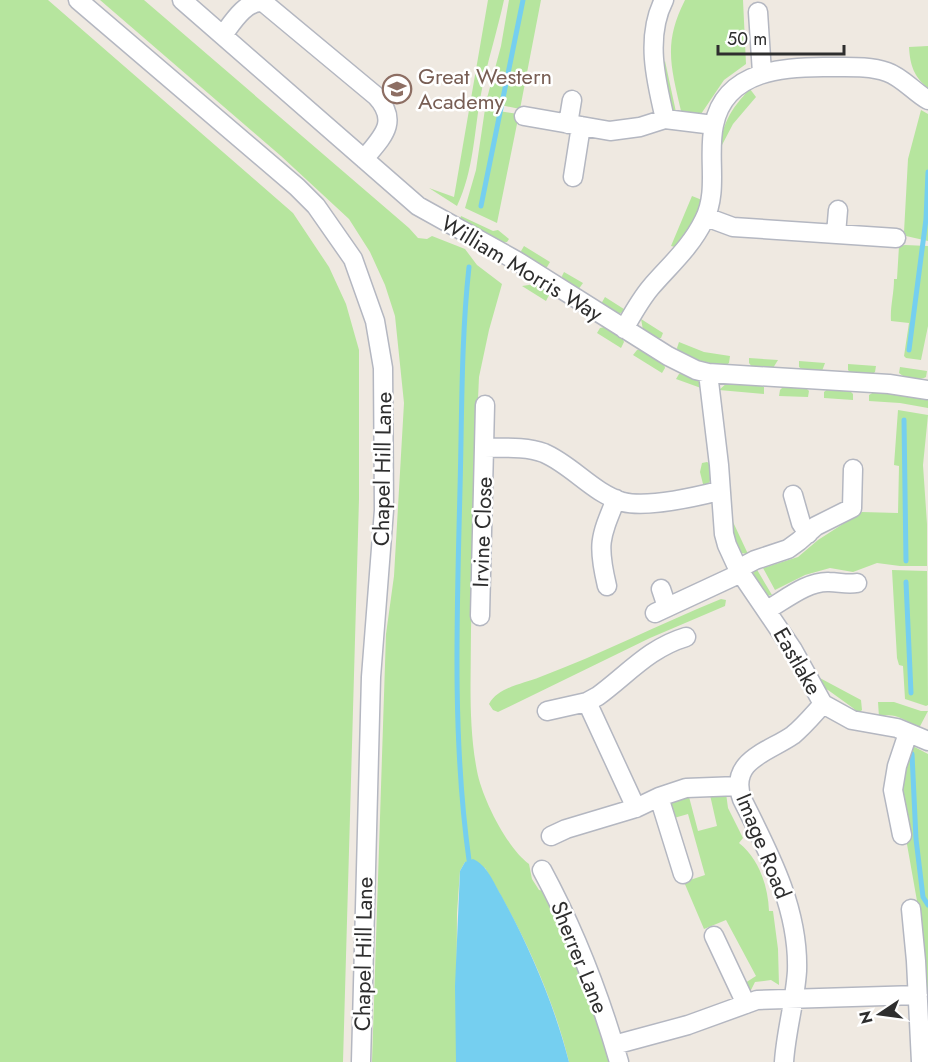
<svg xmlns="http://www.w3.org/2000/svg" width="928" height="1062" font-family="Jost,sans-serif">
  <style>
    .green { fill: #b6e59e }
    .water { fill: #75cff0 }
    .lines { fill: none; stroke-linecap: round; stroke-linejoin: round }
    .stream { stroke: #75cff0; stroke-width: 5 }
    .minor-casing { stroke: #b4b7c1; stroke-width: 21 }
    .minor { stroke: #fff; stroke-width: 18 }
    .labels { text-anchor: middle; stroke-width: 5; stroke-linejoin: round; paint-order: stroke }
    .education-label { font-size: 22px; fill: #785e54; stroke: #fff; text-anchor: start }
    .street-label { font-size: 22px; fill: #2e2e2e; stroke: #fff }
  </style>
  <rect width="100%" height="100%" fill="#efe9e1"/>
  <path class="green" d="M0,0H48L293,213L329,267L346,304L359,350V499L343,1062H0Z
    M100,0H144L409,228L418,238L427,239L432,236L465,249L477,265L502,284L489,330L479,377L477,421C475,491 473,560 471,630C471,677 468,724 477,771C482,798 507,848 529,864L532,879L539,890L545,891C574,944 593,1003 609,1062H569C552,993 521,928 485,868L465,862L460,871L457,913L456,1062H372L386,634L394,576L404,403L395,316L385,285L370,252L349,219L281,156Z
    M488,0H504C497,32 487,63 481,94C474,132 474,170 457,206L429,188L454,197Z
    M509,0H541L520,109L486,102L501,46Z
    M685,0H743L746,64L724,80L701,114L681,111C671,67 663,43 685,0Z
    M928,46V88C914,77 910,65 909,47Z
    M665,61L676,112L670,109L660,67Z
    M750,89L756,97L733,124L722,145L720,154C720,127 731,108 750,89Z
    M485,109L519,114L497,223L465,208L476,170Z
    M921,110L928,114V241L906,236L904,232L908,159Z
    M692,196L702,200L695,222L679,248L671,246Z
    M461,216L493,231L498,230L509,239L507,242L501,243L460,219Z
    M905,245L928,246V326L921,360L906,358L904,356L909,323L891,321C890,307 894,294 894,279H897L899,246Z
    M524,246L550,262L547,267L542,268L522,256L521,251Z
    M564,272L583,283L578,290L563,280L562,276Z
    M535,284L548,290L549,295L546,301L522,286Z
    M605,297L627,311L617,314L601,304Z
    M641,319L663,333L661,338H654L643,330Z
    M605,327L622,337L624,342L621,348L597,333L600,328Z
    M679,342L704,352L730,356L729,363L725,366L695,360L678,352L677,348Z
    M641,349L664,363L665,368L662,373L633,355L637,350Z
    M749,358L778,360L773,368H753L749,363Z
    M799,361L825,363L822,371L803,370L799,367Z
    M848,364L876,366L875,372L870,376L852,375L848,370Z
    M900,367L927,371L926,377C919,381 905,379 899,373Z
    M683,372L698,379L701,388L676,379L679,374Z
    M733,382L760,384L764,387V394L719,390L727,383Z
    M784,386L805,387L809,391L808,397L779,396L780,390Z
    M829,388L849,390L853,394V400L824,398V392Z
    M874,392L928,398V408L900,403L869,401V395Z
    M898,410L928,415L923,465L927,524V566H900L877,563L853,572L830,568L805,575L775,590L763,568L798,557L818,540L846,522L844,518L862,512L898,513L899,466L894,465Z
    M707,462L712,465V479L704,488L700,472L702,463Z
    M733,522L748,554L741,553L737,551L730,525Z
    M756,568L772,595L767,596L755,579L753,572Z
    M892,570L927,571L928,705L926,706L905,699L903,666L899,665L897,658Z
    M721,599L726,600L725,606L650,638L498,712L493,710L489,704C498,687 523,684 540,677C601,654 660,624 721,599Z
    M818,677L861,700L862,710L859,713L856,711L853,708L828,690L820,687Z
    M878,702H894L921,711H928L917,732L914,725C902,718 892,712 879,717Z
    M909,744L928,754V1062L917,901L899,799Z
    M700,791L726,793L728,808L743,838L739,843C759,859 768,886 769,911H773L778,949L779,985L771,980L755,982L749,994L745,983L756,976L726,920L704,929L684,882L705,875L688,814L674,818L666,800L688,793L698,831L717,826L710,795L700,797Z"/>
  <path class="water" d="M473,859C487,865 494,883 501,895C530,948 554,1004 569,1062H456L455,986L460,871L465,862Z"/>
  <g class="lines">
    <path class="stream" d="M481,206L523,0
      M909,350L926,219L928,172
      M904,420L906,561
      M906,582L911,693
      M912,754L916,839L923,897L928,905
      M469,860C452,738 457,612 460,489C462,415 461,340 469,267"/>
    <g class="minor-casing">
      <path id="minor" d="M78,0L297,187L316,206L353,259L375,321L383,368L384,510L371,677L361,1062
        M182,0L418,206L517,261L668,356L696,370L708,373L889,384L928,390
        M664,0C645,37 656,81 665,119
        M758,12L762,73
        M223,35C232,23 246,0 263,2L376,96C400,122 382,137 364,159
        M524,116L610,131L640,127L665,119L714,125
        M568,124L572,100
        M573,177L581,126
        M706,217L733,227L896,238
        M836,234L838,210
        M624,329C632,315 640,300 651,287C670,265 691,247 704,220C719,191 707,156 714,125C725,69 787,66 833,67C851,67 870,66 887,72C902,77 914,92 928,100
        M708,373L719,465L724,534L727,545L738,569L793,650L823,704L852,720L897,728L928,741
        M485,448C504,448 526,446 544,453C572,465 593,493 623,502C647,508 695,497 719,491
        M793,495L801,523L808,534
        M738,569L755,560L788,549L799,541L816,526L852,508L853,469
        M607,586C597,544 600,538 616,499
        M661,589L667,607
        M767,610C785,600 807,581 829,582C839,582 847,585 857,583
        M655,613L741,573
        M480,616L485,405
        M587,702L636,808L659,797L686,788L739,786
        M547,711L587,702L598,696C628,674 649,648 686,637
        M659,797L683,874
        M902,835L893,790L897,766L908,733
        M551,836L566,829L636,808
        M542,870C575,931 600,996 619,1062
        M911,909L916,961L921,1062
        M714,936L746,1004
        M614,1045L688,1025L757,1000L918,995
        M784,1062C786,1031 795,1002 797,971C799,908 769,853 742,799C728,760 769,752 793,735C804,726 813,715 823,704"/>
    </g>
    <use href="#minor" class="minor"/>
  </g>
  <defs>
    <g id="school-ring" transform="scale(1.5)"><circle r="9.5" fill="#fff" stroke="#8d6e63" stroke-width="1.5"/><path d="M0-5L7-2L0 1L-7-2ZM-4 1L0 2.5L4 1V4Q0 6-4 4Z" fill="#8d6e63"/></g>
  </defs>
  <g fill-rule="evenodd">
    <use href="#school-ring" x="397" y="89"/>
  </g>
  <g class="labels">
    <g class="education-label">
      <text x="418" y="84">Great Western<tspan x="418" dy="25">Academy</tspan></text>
    </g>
    <g class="street-label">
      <text transform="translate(522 268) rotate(31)" y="8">William Morris Way</text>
      <text transform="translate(382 469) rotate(-89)" y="8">Chapel Hill Lane</text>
      <text transform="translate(482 532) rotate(-88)" y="8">Irvine Close</text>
      <text transform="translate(798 661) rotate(60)" y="8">Eastlake</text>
      <text transform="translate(764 846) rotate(68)" y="8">Image Road</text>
      <text transform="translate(363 954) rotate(-89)" y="8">Chapel Hill Lane</text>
      <text transform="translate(580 957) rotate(68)" y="8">Sherrer Lane</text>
    </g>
  </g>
  <g transform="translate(880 1014) rotate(257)" stroke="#ffffff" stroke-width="4.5" paint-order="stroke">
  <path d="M0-4.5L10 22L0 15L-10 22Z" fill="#2e2e2e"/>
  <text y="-9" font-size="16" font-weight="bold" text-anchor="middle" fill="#2e2e2e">N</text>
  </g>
  <path d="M718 45v9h126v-9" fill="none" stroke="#2e2e2e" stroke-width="3"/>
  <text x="727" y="45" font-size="18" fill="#2e2e2e" stroke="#ffffff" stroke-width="4.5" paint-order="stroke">50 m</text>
</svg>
